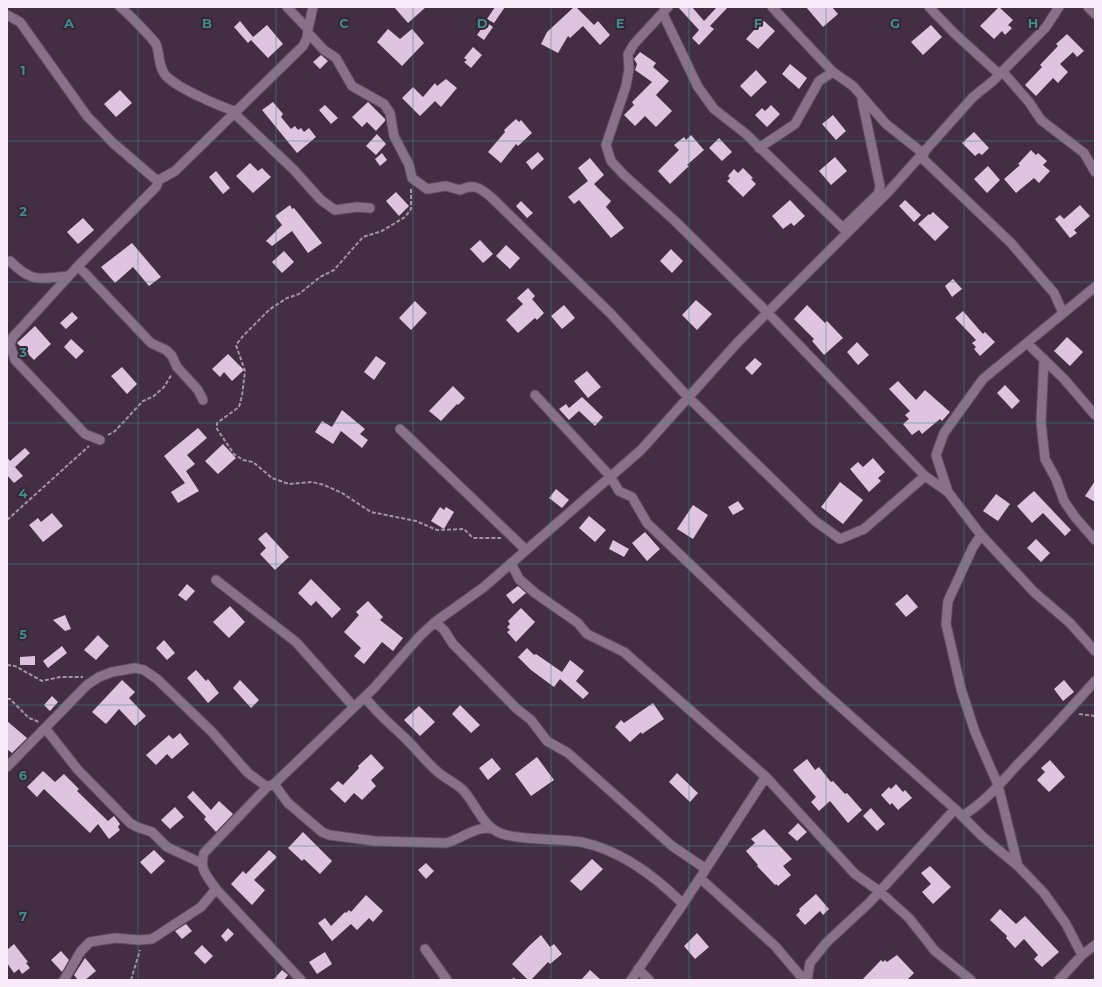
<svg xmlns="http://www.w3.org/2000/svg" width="1102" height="987" font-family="Montserrat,sans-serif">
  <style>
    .building { fill: #dfc4df }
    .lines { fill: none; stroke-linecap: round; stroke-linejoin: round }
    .minor-casing { stroke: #5f4d5f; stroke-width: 11 }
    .path { stroke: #a493a4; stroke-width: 2; stroke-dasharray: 4 2; stroke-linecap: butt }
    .minor { stroke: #8a718a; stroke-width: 9 }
    .grid { fill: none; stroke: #3e8d8a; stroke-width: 1; stroke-opacity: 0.55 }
    .grid-label { font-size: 13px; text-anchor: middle; font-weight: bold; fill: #3e8d8a; stroke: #392439; stroke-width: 4; stroke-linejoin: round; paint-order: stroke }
  </style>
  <rect width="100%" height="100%" fill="#432e43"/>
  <path class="building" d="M394,7H426L408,23Z
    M495,7H505L494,23L487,19Z
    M574,7H576L594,25L598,21L610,35L600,45L583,26L570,38L568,36L558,53L541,44L547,32Z
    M678,7H692L704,21L717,7H728L710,26L714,29L699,45L692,38L699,30Z
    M806,7H832L838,14L823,27Z
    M999,7L1013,20L1008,25L1012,28L1005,35L1002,31L994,39L980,26Z
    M763,20L775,31L758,49L746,39Z
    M240,21L253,37L267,25L283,44L268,58L251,40L248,43L234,27Z
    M486,22L493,27L484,40L477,35Z
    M931,25L942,37L923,55L911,42Z
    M388,29L400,39L412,29L424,43L402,66L377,42Z
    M1067,34L1084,51L1077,57L1073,52L1060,64L1068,72L1058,83L1053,78L1036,96L1025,85L1042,67L1040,65L1058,46L1056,44Z
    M473,47L482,55L471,68L464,62L467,60L464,58Z
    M640,52L656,63L653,67L669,81L656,95L672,111L656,127L645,116L635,126L624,115L634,105L632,102L652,82L635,70L637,64L634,59Z
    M321,55L328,61L320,69L313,62Z
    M790,64L807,78L799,89L782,74Z
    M756,70L767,82L751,97L740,86Z
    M446,79L457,88L441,107L435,101L420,116L402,98L413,87L423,97L435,83L437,86Z
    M120,90L132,103L116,117L104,104Z
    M273,102L283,114L281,117L291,129L295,126L298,130L301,128L304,132L309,128L316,137L297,153L262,110Z
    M368,102L385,119V121L376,131L367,122L362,127L352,117Z
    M325,105L338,118L331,124L319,110Z
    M771,105L780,114L767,127L755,115L762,108L765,111Z
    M833,115L846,131L836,140L822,124Z
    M516,119L519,122L521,120L532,133L518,146L516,144L501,163L488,152L505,132L504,130Z
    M974,132L989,148L982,155L979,153L975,156L962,143Z
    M377,134L386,144L376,155L366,146Z
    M691,135L704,150L687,165L689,166L670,184L658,171L679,150L674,145L684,137L686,140Z
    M719,138L732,152L722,161L709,148Z
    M1031,150L1036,155L1038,153L1047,161L1043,165L1050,171L1039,183L1034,178L1016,193L1004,179L1020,165L1018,164Z
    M538,152L544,159L532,170L526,162Z
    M382,153L387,160L380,166L375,159Z
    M835,157L847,171L831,185L819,171Z
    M590,158L604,175L594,184L611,201L606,207L624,228L611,238L579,200L574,204L568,197L588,181L578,168Z
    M250,163L258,171L262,168L271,177L253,193L236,176Z
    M988,166L1000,180L987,193L974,179Z
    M743,168L753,178L751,179L756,184L743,197L727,181L730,178L728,176L734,169L738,173Z
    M216,171L230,188L223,194L209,177Z
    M396,192L409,206L399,216L386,201Z
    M790,200L805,216L794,226L791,223L783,229L772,216Z
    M905,200L921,215L914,222L899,206Z
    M521,201L533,213L527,218L516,206Z
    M290,205L292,209L294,208L322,243L308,253L292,231L272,246L266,241L282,225L275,216Z
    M1080,205L1090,216L1074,230L1077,233L1070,238L1055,219L1060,215L1064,219Z
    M933,212L949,227L935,241L918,224L929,214L930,215Z
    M83,218L94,230L78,244L67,232Z
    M480,240L493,254L483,263L470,249Z
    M132,243L161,277L149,286L133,267L115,283L101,267Z
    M506,245L520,258L510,269L496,256Z
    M671,249L683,261L672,273L660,261Z
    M284,251L294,262L282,273L272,262Z
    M953,279L962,289L952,297L945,286Z
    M528,288L535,296L532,299L544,313L537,320L535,318L518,333L506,320L523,304L517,298Z
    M696,300L712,314L697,330L682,315Z
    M415,301L427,313L411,330L399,318Z
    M564,305L575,318L562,329L551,316Z
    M807,305L825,323L827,321L843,338L824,355L812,341L814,339L794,319Z
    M963,311L983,334L985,332L995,342L980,356L974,349L976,347L972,343L976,340L955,318Z
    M72,312L78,318L66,329L60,323Z
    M35,326L51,344L34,360L17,343Z
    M1067,337L1083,352L1070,366L1054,351Z
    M71,339L84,351L76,359L64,347Z
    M857,342L869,355L858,365L847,352Z
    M228,354L244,370L232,381L224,372L220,377L212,369Z
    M376,356L386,363L374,380L364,372Z
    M755,358L762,364L752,375L745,368Z
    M122,367L137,384L127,394L111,376Z
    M587,371L601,387L588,398L574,381Z
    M898,381L916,400L925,390L950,412L942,421L940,419L922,434L919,430L912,435L903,424L909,419L905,415L910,411L889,389Z
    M1005,385L1020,401L1012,409L997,393Z
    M453,386L465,398L458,405L457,404L441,421L429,411Z
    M582,397L603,417L595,426L579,411L569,420L559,409L566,404L569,408Z
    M342,410L365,429L360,434L368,440L362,448L341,431L333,444L315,432L322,421L332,427Z
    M198,428L207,438L187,455L195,464L186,471L199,491L178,503L171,492L185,483L164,456Z
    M223,444L236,458L218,474L205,461Z
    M25,448L30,453L15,467L23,476L14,483L7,475V457L10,461Z
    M873,458L885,472L878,478L881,481L869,492L850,469L858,462L863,467Z
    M1095,481V502L1085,496Z
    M840,482L863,500L843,524L821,507Z
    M556,489L569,500L562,508L549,498Z
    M1034,491L1071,530L1065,536L1043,513L1032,523L1017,506Z
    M996,494L1010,504L998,521L983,511Z
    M738,501L744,509L733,515L728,507Z
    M693,505L708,515L693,539L677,529Z
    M440,507L444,510L446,507L454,512L444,529L431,521Z
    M52,513L63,526L43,542L29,525L38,518L41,522Z
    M589,516L606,530L595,542L579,528Z
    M266,532L289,557L275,570L260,554L266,548L258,539Z
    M645,532L660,549L647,561L632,543Z
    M1036,539L1050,553L1041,562L1027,548Z
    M613,540L629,549L624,557L609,549Z
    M311,579L341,609L332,618L316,601L311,606L298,593Z
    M187,584L195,591L186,601L178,595Z
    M518,586L526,593L513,604L506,595Z
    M907,594L918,607L906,617L895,604Z
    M368,601L383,617L380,620L403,638L393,651L382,642L364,664L354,656L361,648L344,632L359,615L356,612Z
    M230,606L245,622L229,638L213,622Z
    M521,608L535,622L516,642L507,632L510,630L507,627L510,624L508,621Z
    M65,615L71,629L65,631L53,620Z
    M98,635L109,646L96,660L84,650Z
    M164,640L175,653L167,660L156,648Z
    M62,646L67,653L48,668L43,661Z
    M527,648L534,655L536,654L562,672L570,660L584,671L576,681L589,693L583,699L560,679L554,687L531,670L518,657Z
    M35,656V665H20V657Z
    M196,670L206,681L208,679L219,693L208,703L187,678Z
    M122,680L135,692L129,698L146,716L135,726L119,709L106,724L92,712Z
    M240,680L259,700L251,708L233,688Z
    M1064,680L1074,692L1063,701L1054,689Z
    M52,696L58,702L50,711L44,705Z
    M653,703L664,719L642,734L641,732L630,742L615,727L621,720L624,723Z
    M460,705L480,725L471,733L452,714Z
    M419,706L435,722L420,736L404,720Z
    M7,721L27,738L12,753L7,749Z
    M180,733L189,744L172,759L167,754L156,765L146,755L169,735L173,739Z
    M371,754L384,768L371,780L376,786L362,800L354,793L345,803L330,789L338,781L343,785L359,768L358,766Z
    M537,757L554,780L531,796L515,774Z
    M492,758L501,769L488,780L479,768Z
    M807,759L815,770L819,767L831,782L833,781L845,794L847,793L862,810L848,823L830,801L819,811L811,802L816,797L793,770Z
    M1050,760L1065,777L1049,792L1037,780L1045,772L1041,768Z
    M43,771L55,782L64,774L79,789L77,791L108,821L114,816L120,824L118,827L120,830L109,839L98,824L90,833L44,789L37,797L27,787Z
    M677,773L698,793L690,802L669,782Z
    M896,784L903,792L905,790L912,798L898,810L892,803L890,805L881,795L889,787L891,789Z
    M193,791L211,810L219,801L233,814L216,832L204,819L206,817L187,797Z
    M175,807L184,817L170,829L161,820Z
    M871,808L885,824L877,831L863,816Z
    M798,823L807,832L797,841L788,833Z
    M764,829L792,859L783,866L791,875L778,886L776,884L775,885L757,866L758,865L746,851L755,843L751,839Z
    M303,832L332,861L320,874L304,859L302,861L288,848Z
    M154,850L165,861L151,874L140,862Z
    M269,850L277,857L254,880L265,890L252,905L231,884L243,871L246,874Z
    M592,859L603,869L581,891L570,881Z
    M426,863L434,871L426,879L418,870Z
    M930,866L951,887L933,904L922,892L931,884L921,873Z
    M816,894L829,909L823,915L820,911L805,925L796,915L800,911L799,909Z
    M366,895L383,911L373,922L369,918L357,930L351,924L332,941L318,923L325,918L331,926L345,912L346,913L349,910L351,912Z
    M1000,909L1016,924L1025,916L1059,952L1042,967L1034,959L1038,955L1024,939L1015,948L1006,938L1007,936L990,920Z
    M186,924L192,931L182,939L175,931Z
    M228,928L234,934L226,942L221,936Z
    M697,933L709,947L695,959L684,946Z
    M541,935L550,947L554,944L562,954L550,964L548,962L531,980H528L512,964L529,946Z
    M14,944L28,962L26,963L30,968L22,974L19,969L14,973L7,963V950Z
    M202,945L213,956L205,964L194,953Z
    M61,951L69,960L62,972L51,960Z
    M325,952L332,964L317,974L309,962Z
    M897,955L914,973L907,980H862L881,960L883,962L885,960L887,962Z
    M85,958L96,971L85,980H78L74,975Z
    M282,970L288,975L284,980H273Z
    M590,970L601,980H581Z"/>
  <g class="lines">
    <g class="minor-casing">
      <path id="minor" d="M120,7C125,10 153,39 156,44C160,54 158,67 166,76C179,89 219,106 237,112
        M668,7L634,44L628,54L629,69L626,86L606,145L611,161L624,175L675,221L768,313L925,476L948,492
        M772,7L833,72L853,86L886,124L924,154
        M929,7L954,33L999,74
        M1088,7L1095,14
        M663,14L698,87L714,109L746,134L847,232
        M7,15L20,22L87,116L113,143L154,178L159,180L175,171L303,46L307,38L308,29L287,7
        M308,29L313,7
        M309,34L324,50L336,58L352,86L384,104L390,113L394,136L409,165L412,178L427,189L446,186L460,190C474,183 480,188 491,197L610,313L688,397L815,521L840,539L864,529L925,476
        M1002,71L1029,102L1041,120L1084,153L1095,172
        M235,114L293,169L321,200L335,210L357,207L370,208
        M759,148L795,124L819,81L833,72
        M921,157L1011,243L1054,293L1063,313
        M844,227L878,194L880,186L862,100
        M10,261C32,283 39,279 68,276
        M78,266L151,343L166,350L172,356L177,367L198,390L203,400
        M1095,287L983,379L944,433L936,455L948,492L981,535L1034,592L1070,623L1095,651
        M1027,343L1064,379L1095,415
        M1044,359L1041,422L1045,459L1056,479L1064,501L1075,517L1095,540
        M535,395L610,476L619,491L632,497L647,523L817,686L955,809L983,837L1018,866L1044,893L1066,924L1082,955
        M400,429L526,550
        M100,440L85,434L15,360L10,344L13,337L78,266L156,187L159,180
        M981,535L973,547L948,601L946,624L961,689L975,732L998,785L1018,866
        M511,563L519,579L535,593L578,623L587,634L624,652L766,777L855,874L879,891L909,918L935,951L971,980
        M216,580L296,642L354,707
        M435,622L444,630L453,644L517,709L531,720L547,741L568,753L672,846L706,869
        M365,697C377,714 393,726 407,740C418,751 427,763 439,773C446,779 456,783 463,790C477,805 483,830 506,835C529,841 557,838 581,842C620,850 656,877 683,904
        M45,728L78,770L130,823L137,827L152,832L167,847L201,863
        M7,767L87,685L99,677L112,672L135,668L144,670L157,679L212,732L248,773L267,787
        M274,784L288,803L322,832L329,835L375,841L446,843C462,839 476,825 493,829
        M962,816C984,803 1001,783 1018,764C1045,737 1070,709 1095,681
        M700,878L775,946L804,980
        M425,949L447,980
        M638,969L649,980
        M64,980L81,951L90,942L115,938L139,940L152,939L201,907L216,889
        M301,980L216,889C207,876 199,870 204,853L267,787L274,784L374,688L419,637L435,622L484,587L641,450L738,342L889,191L973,97L993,81L1046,27L1059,7
        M631,980L683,904L765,778
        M807,980L810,963L827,942L869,903L955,809
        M1059,980L1082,955L1095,945"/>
    </g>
    <path class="path" d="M411,189V209L405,217L382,231L363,237L334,270L320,277L299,294L287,298L270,309L243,336L236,345L245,371L242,396L239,407L217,423V429L234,454L243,460L253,462L272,478L289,484L312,482L324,485L342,493L371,512L416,521L437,530L464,529L473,538H501
      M108,435L115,431L143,401L154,396L164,387L172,374
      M7,520L89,446
      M7,665L15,666L42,681L60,677H83
      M7,699H10L29,718L39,722
      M1079,714L1095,716
      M513,978L515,980
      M131,980L140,950"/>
    <use href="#minor" class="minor"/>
  </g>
  <path class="grid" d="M138,7V980M276,7V980M413,7V980M551,7V980M689,7V980M826,7V980M964,7V980M7,141H1095M7,282H1095M7,423H1095M7,564H1095M7,705H1095M7,846H1095"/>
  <g class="grid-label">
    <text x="69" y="28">A</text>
    <text x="207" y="28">B</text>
    <text x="344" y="28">C</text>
    <text x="482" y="28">D</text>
    <text x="620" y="28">E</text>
    <text x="758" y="28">F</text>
    <text x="895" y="28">G</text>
    <text x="1033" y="28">H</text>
    <text x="23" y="75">1</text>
    <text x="23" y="216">2</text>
    <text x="23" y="357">3</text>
    <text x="23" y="498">4</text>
    <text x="23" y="639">5</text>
    <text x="23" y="780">6</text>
    <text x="23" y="921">7</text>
  </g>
  <rect width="1102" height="987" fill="none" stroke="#f9ebf9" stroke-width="16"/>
</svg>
